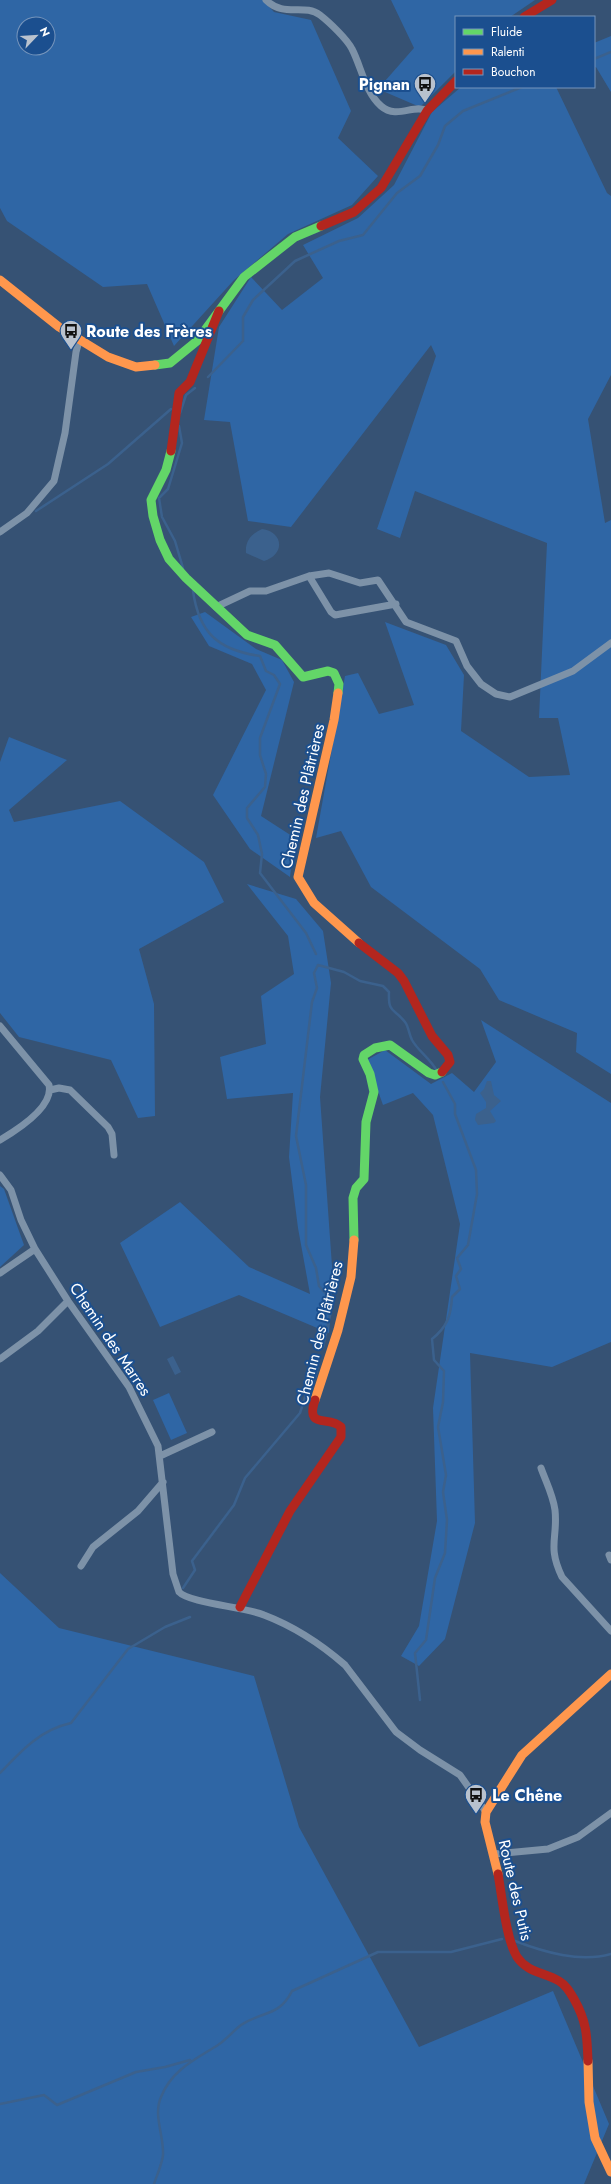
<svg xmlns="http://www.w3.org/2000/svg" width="611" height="2184" font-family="Jost,sans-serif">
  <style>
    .green { fill: #2f66a5; fill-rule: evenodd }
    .water { fill: #3b618d }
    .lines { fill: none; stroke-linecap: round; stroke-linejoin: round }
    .stream { stroke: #3b618d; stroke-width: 2.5 }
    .street { stroke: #7d92a8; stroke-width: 7 }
    .fast { stroke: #63d668; stroke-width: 9 }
    .slow { stroke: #ff974d; stroke-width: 9 }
    .jam { stroke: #b3261e; stroke-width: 9 }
    .labels { text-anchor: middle; stroke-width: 4; stroke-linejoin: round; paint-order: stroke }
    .poi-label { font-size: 16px; font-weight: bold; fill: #fff; stroke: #1b4f8f; text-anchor: start }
    .street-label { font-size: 16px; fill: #fff; stroke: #1b4f8f }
  </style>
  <rect width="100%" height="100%" fill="#365274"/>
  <path class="green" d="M0,0H263L274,12L311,20L351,111L338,138L378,176L352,205L288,234L234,280L174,346L147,284L103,287L7,221L0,208ZM24,24H48V48H24Z
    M391,0H535L510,17H456V71L420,107L378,89L414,48Z
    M611,36V92L596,67L594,68V43Z
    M461,87H556L607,193L611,196V375L588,419L605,523L611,520V1074L576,1052L577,1033L499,1000L480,969L371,887L341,831L316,838L345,676L358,673L379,714L414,705L385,622L446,645L464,675L461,731L529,777L570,775L558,718H539L547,543L415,491L400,538L377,529L436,356L431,345L291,527L248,521L230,422L204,420L219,327L251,277L282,310L323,278L303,245L358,218L394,185L432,112Z
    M205,612L256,649L282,660L294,682L261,816L295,838L290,877L250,849L213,795L266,690L252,664L209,646L191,617Z
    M9,737L67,760L9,810L14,822L120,801L204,862L224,902L139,949L154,1004L155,1116L138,1118L111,1060L19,1037L0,1013V762Z
    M247,884L296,899L323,931L331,983L320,1097L333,1280L329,1333L239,1295L160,1327L120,1243L180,1202L249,1267L310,1294L298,1228L289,1157L293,1093L227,1099L220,1057L266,1044L261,996L294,974L288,936Z
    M481,1020L611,1103V1342L552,1367L470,1353L475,1523L445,1639L419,1666L401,1656L419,1626L437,1521L433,1408L460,1224L433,1115L413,1093L383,1105L367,1060L385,1050L431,1084L452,1073L474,1092L496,1062Z
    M0,1186L4,1189L24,1245L0,1267Z
    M169,1393L187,1433L171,1440L153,1400Z
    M0,1573L59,1628L254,1676L299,1827L419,2047L553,1991L609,2124L584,2184H0Z"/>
  <path class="water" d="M262,529C284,532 285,555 264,561L246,553C245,541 251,534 262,529Z
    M487,1081H491L494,1095L501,1101L490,1111L496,1121L494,1123L478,1125L475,1120L476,1114L486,1108V1102L480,1093L484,1089Z
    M173,1356L181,1372L175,1375L167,1359Z"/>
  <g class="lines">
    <path class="stream" d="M594,59L611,52
      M208,377L243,341V317L253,300L295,261L339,241L363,235L397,193L420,176L438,145L445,126L463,111L522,87
      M180,413L186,395L195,388
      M179,426L182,443L168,489L159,498L162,517L175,541L183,568
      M36,511L108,464L171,409
      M193,591C199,633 218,650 260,656L266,671L274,675L280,684L260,738V755L266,774L265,787L247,808V818L258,835L262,854L260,873L306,933L316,954
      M323,1347L331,1311L327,1295L319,1286L316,1268L306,1245V1185L296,1136L312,1002L317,988L314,973L318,965L344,972L360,981L383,986L389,992C388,1014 394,1008 405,1022C409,1027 409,1035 412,1040C418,1051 430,1058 437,1071
      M183,1588L195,1570L192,1561L234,1505L245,1478L300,1413L306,1394L315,1378L319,1361
      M420,1700L415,1653L426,1640L435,1578L445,1553L447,1520L443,1492L446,1475L438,1427L443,1402L444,1371L434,1360L432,1339C447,1327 451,1316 452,1297L460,1289L456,1276L461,1269L457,1258L468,1245L477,1194L476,1170L455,1114V1104L443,1082
      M0,1773C22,1750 40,1730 71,1723L128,1649L165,1627L190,1617
      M515,1941C544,1952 580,1963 611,1954
      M0,2104L44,2095L57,2105L136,2072L165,2067L190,2060
      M154,2184C157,2175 162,2164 163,2155C164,2136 153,2115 161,2097C172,2070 194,2060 218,2045C226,2040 233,2031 241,2025C262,2011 279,2017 292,1991L378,1952H451L502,1939"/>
    <path class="street" d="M266,0C284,18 304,3 320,15C329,22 347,39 352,49C361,66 365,92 381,106C397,120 415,103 427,111
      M0,532L27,513L54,481L65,433L76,352L79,341
      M309,576L331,612L335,615L396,604
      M216,607L250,591H266L309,576L329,573L360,583L378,580L406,622L456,641L467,666L481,684L496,694L510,697L573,671L611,643
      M0,1026L49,1085C54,1107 17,1130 0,1140
      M50,1090L59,1088L70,1090L108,1127L112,1134L114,1155
      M0,1175L11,1190L21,1220L35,1249L68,1301L129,1387L158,1446L173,1574L179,1592C189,1603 245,1607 264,1615C293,1626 322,1645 345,1665L396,1732L420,1750L460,1775L486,1812
      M0,1273L35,1249
      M0,1359L38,1331L68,1301
      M160,1456L212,1432
      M541,1468C546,1482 553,1495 555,1510C558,1538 547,1546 562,1577L611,1631
      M609,1555L611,1560
      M81,1566L93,1547L138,1511L163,1482
      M494,1854L548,1849L578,1837L611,1813"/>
    <path class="fast" d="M155,365L170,363L197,341L244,277L295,237L321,226
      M171,451L166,470L151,500L153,516L160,540L169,559L186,578L247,635L275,645L303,677L328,671L334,673L339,684L338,693
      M354,1240L353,1198L356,1188L364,1179L366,1122L374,1092L370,1074L363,1059L364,1055L375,1048L390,1045L429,1073L435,1075L442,1072"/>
    <path class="slow" d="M0,280L59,327L108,357L136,367L155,365
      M338,693L334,720L298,877L314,903L359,943
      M315,1400L338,1330L351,1277L354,1240
      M498,1874L485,1822L486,1812L522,1755L611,1674
      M588,2061L589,2102L595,2138L611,2172"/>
    <path class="jam" d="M524,17L552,0
      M321,226L354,212L381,188L427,111L456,81
      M171,451L179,393L190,382L219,311
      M359,943L398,973L404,981L432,1036L448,1055L450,1062L442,1072
      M240,1607L290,1511L341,1437V1427C329,1415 305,1430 315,1400
      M498,1874C502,1896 506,1939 517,1957C528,1973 544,1972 559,1981C566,1985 570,1992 574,1999C587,2022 587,2036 588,2061"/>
  </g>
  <defs>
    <g id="bus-pin" transform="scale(1.15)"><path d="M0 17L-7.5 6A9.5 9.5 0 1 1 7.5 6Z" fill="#b9c2ce" stroke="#1b4f8f"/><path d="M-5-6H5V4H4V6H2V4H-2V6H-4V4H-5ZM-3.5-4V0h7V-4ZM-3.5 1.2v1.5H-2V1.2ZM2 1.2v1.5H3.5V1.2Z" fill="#111"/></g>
  </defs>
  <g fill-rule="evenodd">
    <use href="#bus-pin" x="425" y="84"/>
    <use href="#bus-pin" x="71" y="331"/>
    <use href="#bus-pin" x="476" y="1795"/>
  </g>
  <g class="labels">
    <g class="poi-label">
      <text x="410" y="90" text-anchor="end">Pignan</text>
      <text x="86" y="337">Route des Frères</text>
      <text x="492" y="1801">Le Chêne</text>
    </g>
    <g class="street-label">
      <text transform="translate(302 796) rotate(-77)" y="6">Chemin des Plâtrières</text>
      <text transform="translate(319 1333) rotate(-76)" y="6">Chemin des Plâtrières</text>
      <text transform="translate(111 1339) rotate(56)" y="6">Chemin des Marres</text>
      <text transform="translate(516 1890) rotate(77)" y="6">Route des Putis</text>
    </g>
  </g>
  <rect x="455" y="16" width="140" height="72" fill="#1b4f8f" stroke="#7695bc"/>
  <rect x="463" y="29" width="20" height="6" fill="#63d668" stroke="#7695bc"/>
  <text x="491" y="36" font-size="12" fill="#ffffff">Fluide</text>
  <rect x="463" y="49" width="20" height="6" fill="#ff974d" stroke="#7695bc"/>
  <text x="491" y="56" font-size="12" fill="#ffffff">Ralenti</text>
  <rect x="463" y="69" width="20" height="6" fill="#b3261e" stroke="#7695bc"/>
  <text x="491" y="76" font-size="12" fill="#ffffff">Bouchon</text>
  <g transform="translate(36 36) rotate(65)"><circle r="19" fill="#1b4f8f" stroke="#7695bc"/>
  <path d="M0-3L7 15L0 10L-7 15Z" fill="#b9c2ce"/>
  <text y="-6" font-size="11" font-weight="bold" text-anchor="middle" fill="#ffffff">N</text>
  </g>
</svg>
